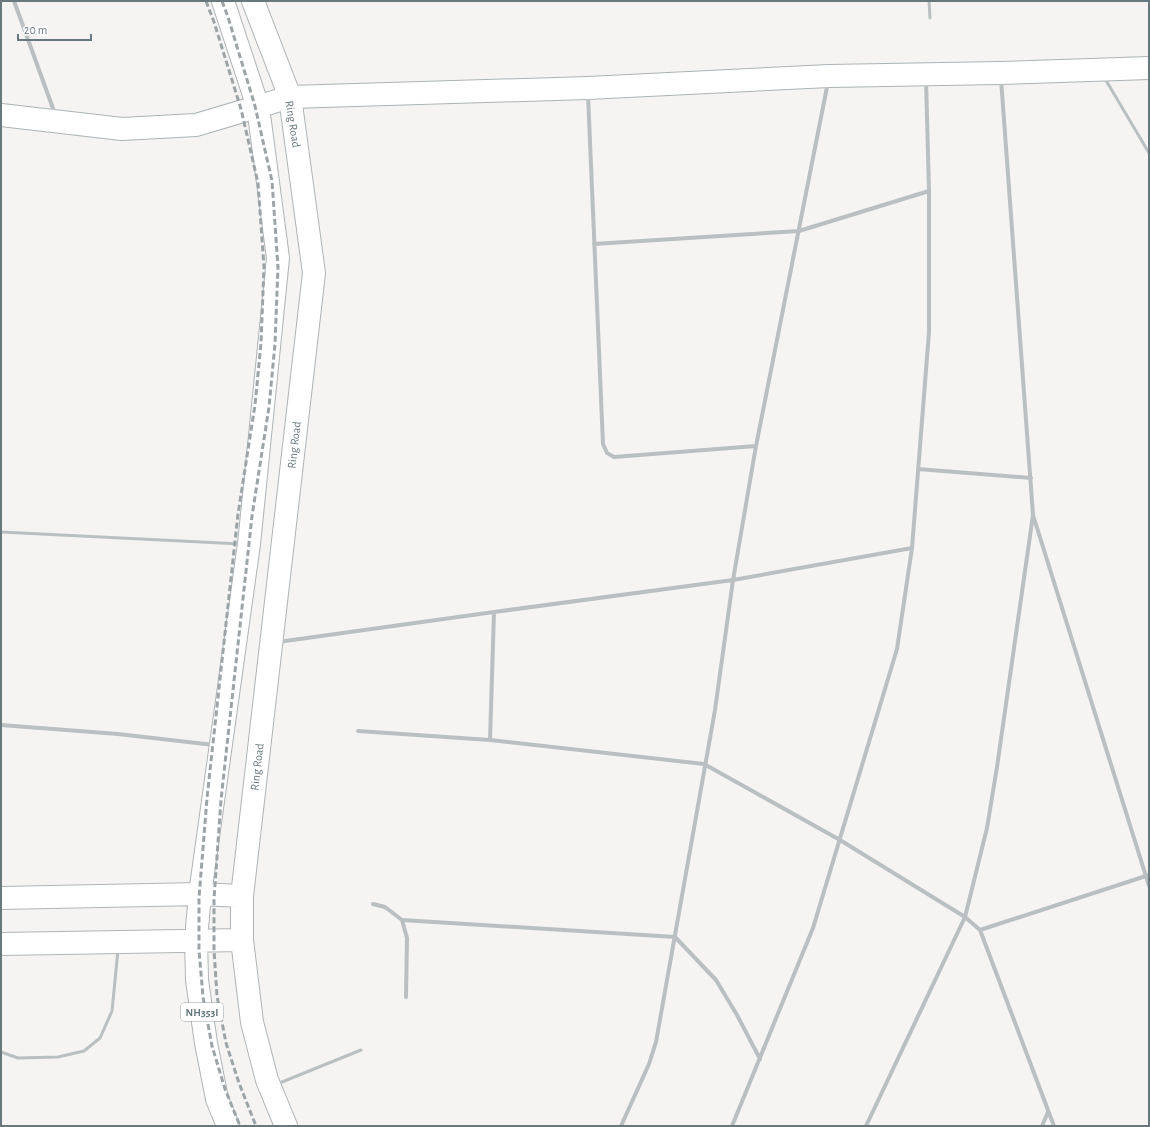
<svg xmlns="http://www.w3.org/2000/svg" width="1150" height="1127" font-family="'Alegreya Sans',sans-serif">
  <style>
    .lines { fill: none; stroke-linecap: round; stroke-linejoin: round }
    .secondary-casing { stroke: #acb3b6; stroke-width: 24 }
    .primary-casing { stroke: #aeb3b5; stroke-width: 24 }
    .highway-casing { stroke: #b0b4b6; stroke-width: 24 }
    .lane { stroke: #babfc1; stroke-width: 3 }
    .street { stroke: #babfc1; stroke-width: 4 }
    .secondary { stroke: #fff; stroke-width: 22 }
    .primary { stroke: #fff; stroke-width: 22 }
    .highway { stroke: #fff; stroke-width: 22 }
    .rail { stroke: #9ca4a7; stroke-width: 3; stroke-dasharray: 6 3; stroke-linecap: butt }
    .labels { text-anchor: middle; stroke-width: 4; stroke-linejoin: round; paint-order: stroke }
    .shield { fill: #fff; stroke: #95a0a5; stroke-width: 1 }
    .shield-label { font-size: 11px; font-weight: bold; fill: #67787f }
    .street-label { font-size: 12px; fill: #67787f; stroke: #fff }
  </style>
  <rect width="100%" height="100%" fill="#f5f4f2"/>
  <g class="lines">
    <g class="secondary-casing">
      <path id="secondary" d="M1,115L122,129L196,125L290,97L588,88L829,76L1000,73L1149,68"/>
    </g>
    <g class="primary-casing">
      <g id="primary">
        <path d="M200,894L249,544L278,258L258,107L223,1"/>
        <path id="s1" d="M242,896L314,273L290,97L253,1"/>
      </g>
    </g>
    <g class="highway-casing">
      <path id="highway" d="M200,894L196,939L197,980L206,1043L217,1099L228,1126
        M1,898L200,894L242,896V940L252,1022L267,1080L286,1126
        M1,944L242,940"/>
    </g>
    <path class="lane" d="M929,1L930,18
      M1104,77L1149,153
      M1,532L241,544
      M1,1052L18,1058L58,1057L84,1051L100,1038L112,1011L118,950
      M277,1084L361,1050"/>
    <path class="street" d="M14,1L55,114
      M1001,79L1033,515L1149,886
      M588,95L603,444L607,453L614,457L756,446
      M594,244L799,231L929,191
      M918,469L1031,478
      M912,548L733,580L494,612L490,740L704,764L840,840L965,917L987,828L997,767L1033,515
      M278,642L494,612
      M1,725L118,734L214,745
      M358,731L490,740
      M373,904L385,907L402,920L407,938L406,997
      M402,920L675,937L716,980L737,1015L760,1059
      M980,930L1054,1126
      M621,1126L649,1064L656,1042L715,710L733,580L756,446L828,82
      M732,1126L813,928L897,649L912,548L929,332V191L926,80
      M866,1126L965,917L980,930L1149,875
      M1042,1126L1048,1112"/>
    <use href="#secondary" class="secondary"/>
    <use href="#primary" class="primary"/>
    <use href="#highway" class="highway"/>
    <path class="rail" d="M206,1L214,22L241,109L258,183L264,267L261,343L255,405L238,514L207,798L199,898V950L203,997L212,1046L225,1089L240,1126
      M222,1L228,17L255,106L272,181L278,267L275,344L269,407L252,516L221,800L214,899V950L217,996L226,1043L239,1083L256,1126"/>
  </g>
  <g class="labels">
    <rect class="shield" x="181" y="1003" width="42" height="18" rx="3"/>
    <g class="shield-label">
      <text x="202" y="1016">NH353I</text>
    </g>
    <g class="street-label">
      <text transform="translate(293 124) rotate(81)" y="4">Ring Road</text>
      <text dy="4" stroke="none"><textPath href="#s1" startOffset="454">Ring Road</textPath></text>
      <text dy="4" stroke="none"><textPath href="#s1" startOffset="130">Ring Road</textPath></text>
    </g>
  </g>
  <rect width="1150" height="1127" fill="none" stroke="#67787f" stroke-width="4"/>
  <path d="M18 34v6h73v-6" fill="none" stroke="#67787f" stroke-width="2"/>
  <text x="24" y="34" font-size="12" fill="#67787f" stroke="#ffffff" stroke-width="3" paint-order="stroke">20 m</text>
</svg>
